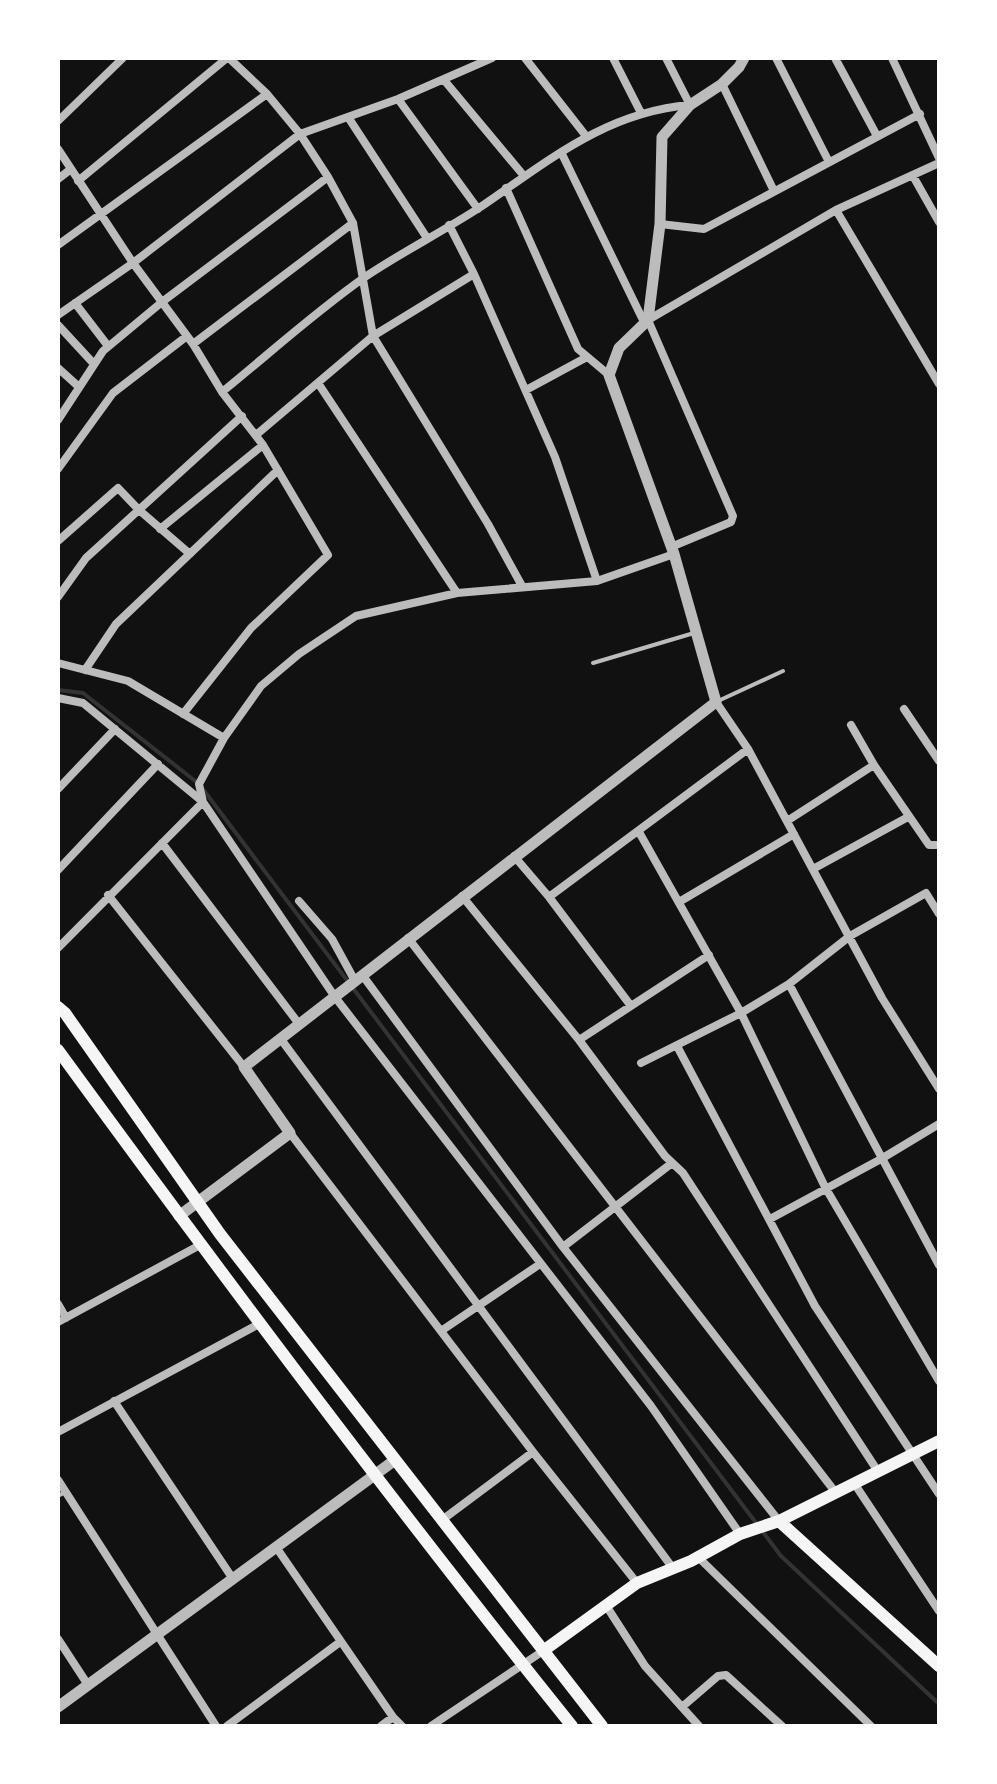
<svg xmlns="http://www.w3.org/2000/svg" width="997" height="1784" font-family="Manrope,sans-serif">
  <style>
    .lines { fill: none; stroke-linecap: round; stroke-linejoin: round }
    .stream { stroke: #333; stroke-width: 4 }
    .service { stroke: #bcbcbc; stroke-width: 4 }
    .minor { stroke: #bcbcbc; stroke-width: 8 }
    .tertiary { stroke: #bcbcbc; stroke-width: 11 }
    .secondary { stroke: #f5f5f5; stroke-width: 12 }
  </style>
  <rect width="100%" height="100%" fill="#111"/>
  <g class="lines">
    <path class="stream" d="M58,690L83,693L199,784L781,1556L939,1704"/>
    <path class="service" d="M593,663L694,633
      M718,701L783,671
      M58,1496L65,1492"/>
    <path class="minor" d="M229,58L267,94L300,134L328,177L353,223L373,336L488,524L522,586
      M525,58L586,136
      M613,58L641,113
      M776,58L829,162
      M835,58L877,136
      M892,58L939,158
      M444,80L524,176
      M722,84L774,191
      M398,99L478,209
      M348,117L427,238
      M58,121L123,58
      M58,149L133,263L193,344L222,392L263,445L328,555L251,628L183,714
      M561,152L642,318L648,320L733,516L731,522L671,547
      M913,176L939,222
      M58,179L71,169
      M78,181L227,58
      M506,188L578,349L609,375
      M836,210L939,384
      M660,224L704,229L920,114
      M449,225L474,274L555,457L597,581
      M58,245L267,94
      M75,303L108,346
      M58,315L133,263L300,134L398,99L492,58
      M648,320L836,210L939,163
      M58,325L94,364
      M193,344L353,223
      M58,368L79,387
      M318,383L457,593
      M526,390L587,357
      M222,392C269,354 315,312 365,277C402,252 442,232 479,208C547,162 605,112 690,105L666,58
      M58,420L103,351L162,302L328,177
      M256,435L373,336L474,274
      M58,469L113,393L187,336
      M160,529L263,445
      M58,541L118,488L139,510L190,554
      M58,597L86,558L242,416
      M58,663L128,681L224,738
      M85,670L116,624L278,470
      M58,698L83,703L203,802L335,997L651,1406L740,1534
      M716,702L748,749L882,998L939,1089
      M904,709L939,761
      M851,725L874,765L929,845H939
      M58,789L115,729
      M787,821L874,765
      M639,832L741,1013L825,1187L939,1381
      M162,843L299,1024
      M514,856L549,897L631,1006
      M813,869L908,817
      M58,870L158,764
      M108,895L244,1067
      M462,896L579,1040L665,1156L683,1173L877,1470
      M549,897L748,749
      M299,901L332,939L355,981
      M679,902L794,834
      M408,938L836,1493
      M58,948L203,802L199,784L224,738L261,686L299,654L356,616L457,593L597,581L674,554
      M363,976L563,1247L779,1521
      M789,984L939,1265
      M280,1038L672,1567
      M579,1040L709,955
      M677,1046L815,1306L939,1494
      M641,1063L741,1013L789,984L850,936L926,893L939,914
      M290,1133L533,1452L637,1583
      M770,1219L881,1159L939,1124
      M563,1247L672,1163
      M58,1304L66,1318
      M58,1322L200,1245
      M441,1331L540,1264
      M114,1401L233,1579
      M58,1432L259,1324
      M58,1480L216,1726
      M854,1483L939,1611
      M442,1520L533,1452
      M276,1547L393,1717L402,1726
      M698,1557L871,1726
      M607,1607L645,1666L699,1726
      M58,1639L88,1685
      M682,1707L718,1676L726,1675L782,1726
      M227,1726L340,1642
      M381,1726L393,1717
      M431,1726L543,1651"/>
    <path class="tertiary" d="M179,1216L290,1133L244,1067L716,702L674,554L609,375L619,348L648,320L660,224L662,137L690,105L722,84L739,67L744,58
      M58,1707L395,1460"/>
    <path class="secondary" d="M58,1007L65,1013L220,1234L602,1726
      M58,1050C225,1279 394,1505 572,1726
      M779,1521L939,1666
      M543,1651L637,1583L691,1561L740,1534L779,1521L939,1441"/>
  </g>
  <rect width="997" height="1784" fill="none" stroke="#ffffff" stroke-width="120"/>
</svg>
